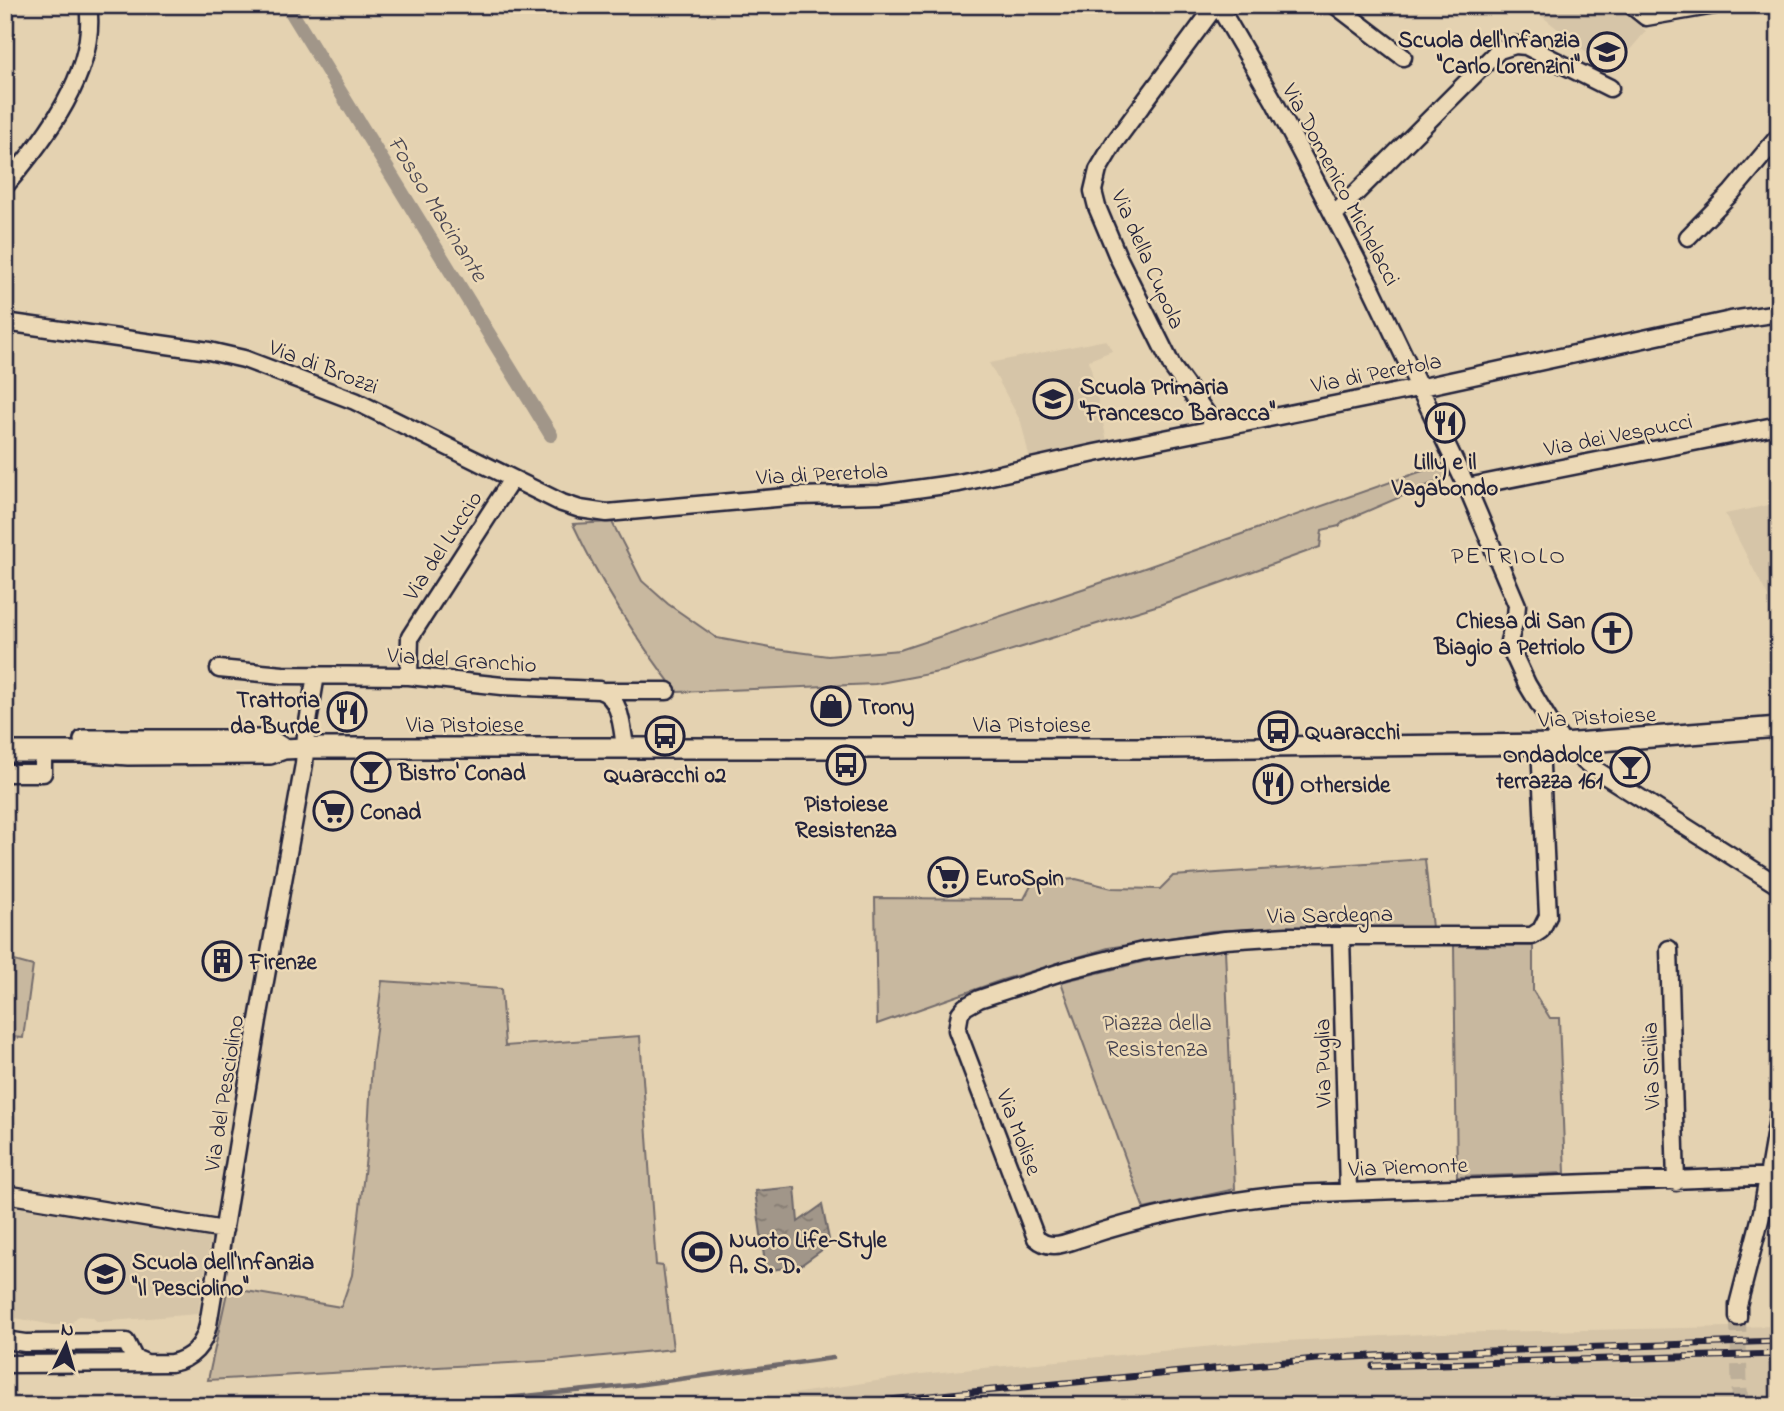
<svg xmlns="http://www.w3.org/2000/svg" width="1784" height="1411" font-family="'Indie Flower',sans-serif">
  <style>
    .built { fill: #d6c5a8 }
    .green { fill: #c8b89f; stroke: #756d6d; stroke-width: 2 }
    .water { fill: url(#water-ripples); stroke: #6e686a; stroke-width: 2 }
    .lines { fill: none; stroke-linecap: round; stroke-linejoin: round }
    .stream { stroke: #6e686a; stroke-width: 4.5 }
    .canal { stroke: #a19689; stroke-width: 14 }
    .minor-tunnel { stroke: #bdaf99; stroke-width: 16; stroke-dasharray: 16 8; stroke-linecap: butt }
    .minor-casing { stroke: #22223b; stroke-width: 21 }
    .major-casing { stroke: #22223b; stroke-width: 24 }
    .minor { stroke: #ecd9b6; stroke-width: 16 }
    .major { stroke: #ecd9b6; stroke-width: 19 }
    .rail-casing { stroke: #22223b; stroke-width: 7 }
    .rail { stroke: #ecd9b6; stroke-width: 4.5; stroke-dasharray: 13; stroke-linecap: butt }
    .labels { text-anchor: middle; stroke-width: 5; stroke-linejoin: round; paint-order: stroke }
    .poi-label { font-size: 23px; font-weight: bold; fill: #22223b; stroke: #ecd9b6; text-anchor: start }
    .street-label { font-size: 23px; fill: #22223b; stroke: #ecd9b6 }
    .park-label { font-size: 23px; fill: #43404f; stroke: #ecd9b6 }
    .water-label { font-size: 24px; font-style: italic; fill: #484552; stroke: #ecd9b6 }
    .neighbourhood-label { font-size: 24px; letter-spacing: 2px; fill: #22223b; stroke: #ecd9b6 }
  </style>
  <defs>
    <pattern id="water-ripples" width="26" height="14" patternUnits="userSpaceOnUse" patternTransform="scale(1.75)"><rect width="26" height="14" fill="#a19689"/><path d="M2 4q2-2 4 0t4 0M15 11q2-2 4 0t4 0" fill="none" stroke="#837a71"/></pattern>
  </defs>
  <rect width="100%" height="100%" fill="#e4d2b1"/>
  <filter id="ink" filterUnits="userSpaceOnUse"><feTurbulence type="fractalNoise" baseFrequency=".0143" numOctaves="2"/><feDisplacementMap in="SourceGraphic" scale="14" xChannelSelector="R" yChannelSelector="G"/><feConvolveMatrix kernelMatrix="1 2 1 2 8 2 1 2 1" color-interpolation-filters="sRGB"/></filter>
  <g filter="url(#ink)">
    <path class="built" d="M1528,5H1614L1646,31L1611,72Z
      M1106,340L1112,351L1089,360L1107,441L1030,460L1021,422L989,363Z
      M1779,503V618L1725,514Z
      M5,1200L211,1233L198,1314L98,1322L92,1317L78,1316L70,1325H53L5,1316Z
      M1779,1326V1406H715L921,1374L1245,1343L1442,1333Z"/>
    <path class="green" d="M1448,462L1452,475L1344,521L1339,526L1322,530L1320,547L1162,604L944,671L875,684L677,692C636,639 601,584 573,524L612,522L642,581L668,604L717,638L776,649L828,656L900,650L1133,572Z
      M1425,859L1432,928L1317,926L1212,931L1108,948L1002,980L877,1024L875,898L1024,899L1033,882L1076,879L1112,888L1160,889L1173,876Z
      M1454,945L1533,946V991L1550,1018H1559L1565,1173L1457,1177Z
      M1225,949L1235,1189L1144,1209L1061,982L1150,960Z
      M7,959L33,966L23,1038L11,1037L5,1043Z
      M382,981L501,989L505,1046L640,1036L656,1265L663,1266L673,1349L563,1360L208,1380L228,1288L341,1307L352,1275L367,1148L372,1062Z"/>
    <path class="water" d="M795,1187L798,1222L822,1205L830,1244L801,1265L766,1271L755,1191Z"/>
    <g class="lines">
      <path class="stream" d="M426,1406L636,1385L833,1358"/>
      <path class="canal" d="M287,5L551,435"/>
      <path class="minor-tunnel" d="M1738,1317L1740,1406"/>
      <g class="minor-casing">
        <path id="minor" d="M1216,5L1114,143L1098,170L1093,191L1097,207L1118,257L1173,368L1217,428
          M1218,5L1274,101L1371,287L1467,487L1517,605L1516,616L1509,641L1510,647L1527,684L1563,744L1593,768L1779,886
          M1335,5L1403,57
          M1631,5L1646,17L1715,5
          M5,186C45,139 98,71 88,5
          M1334,215L1499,50L1515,45L1526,46L1610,88
          M1688,237L1732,192L1779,136
          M5,322L209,351L244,359L355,401L562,503L580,509L607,513L798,496L880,494L959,483L1095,453L1418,388L1731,320L1779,313
          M1467,487L1779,425
          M219,669L283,675L409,676L502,686L599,690C621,696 622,728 625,747
          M409,676L410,637L512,479
          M605,691H667
          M1540,745L1548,916L1541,930L1532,936H1287L1225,940L1143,951L1067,970L979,999L965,1007L960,1013L957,1030L1036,1238C1050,1251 1065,1243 1081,1238C1150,1215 1220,1201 1292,1194L1779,1176
          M5,773H43V752
          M1341,936L1348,1190
          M1669,949L1676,1182
          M5,1194L224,1230
          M1738,1317V1305L1762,1212L1779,1112
          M5,1340L25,1343L126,1342L134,1358L146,1363
          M5,1364L171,1363C192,1359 204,1345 208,1325L258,1020L304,764L306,734L316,675"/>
      </g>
      <g class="major-casing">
        <path id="major" d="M84,740H270L284,749
          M5,752H88L128,755L270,754L284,749L305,748H1162L1563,744L1779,727"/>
      </g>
      <use href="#minor" class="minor"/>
      <use href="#major" class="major"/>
      <g class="rail-casing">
        <path id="rail" d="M1373,1366L1779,1354
          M827,1406L1316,1359L1430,1353L1779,1341"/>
      </g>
      <use href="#rail" class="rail"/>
    </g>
  </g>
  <defs>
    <g id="school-ring" transform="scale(2.0125)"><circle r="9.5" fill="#ecd9b6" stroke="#22223b" stroke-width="1.5"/><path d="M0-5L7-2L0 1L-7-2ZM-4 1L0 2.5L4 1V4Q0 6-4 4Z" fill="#22223b"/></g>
    <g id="restaurant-ring" transform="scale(2.0125)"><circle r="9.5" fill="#ecd9b6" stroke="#22223b" stroke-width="1.5"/><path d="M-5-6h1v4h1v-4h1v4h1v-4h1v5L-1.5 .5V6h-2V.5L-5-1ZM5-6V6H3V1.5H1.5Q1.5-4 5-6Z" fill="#22223b"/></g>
    <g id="church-ring" transform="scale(2.0125)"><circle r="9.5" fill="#ecd9b6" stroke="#22223b" stroke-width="1.5"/><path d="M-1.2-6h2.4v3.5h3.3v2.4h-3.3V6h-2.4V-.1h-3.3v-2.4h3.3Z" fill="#22223b"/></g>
    <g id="shop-ring" transform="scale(2.0125)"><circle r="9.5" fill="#ecd9b6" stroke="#22223b" stroke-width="1.5"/><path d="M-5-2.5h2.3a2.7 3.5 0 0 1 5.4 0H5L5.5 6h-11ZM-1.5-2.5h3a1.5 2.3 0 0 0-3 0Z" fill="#22223b"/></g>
    <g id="bus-ring" transform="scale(2.0125)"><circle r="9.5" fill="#ecd9b6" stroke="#22223b" stroke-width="1.5"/><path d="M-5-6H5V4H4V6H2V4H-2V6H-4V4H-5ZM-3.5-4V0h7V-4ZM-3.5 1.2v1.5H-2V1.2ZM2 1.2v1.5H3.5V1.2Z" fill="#22223b"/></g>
    <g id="bar-ring" transform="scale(2.0125)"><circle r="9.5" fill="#ecd9b6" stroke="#22223b" stroke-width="1.5"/><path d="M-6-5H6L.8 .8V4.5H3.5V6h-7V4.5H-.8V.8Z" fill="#22223b"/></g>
    <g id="supermarket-ring" transform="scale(2.0125)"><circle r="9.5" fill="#ecd9b6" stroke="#22223b" stroke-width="1.5"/><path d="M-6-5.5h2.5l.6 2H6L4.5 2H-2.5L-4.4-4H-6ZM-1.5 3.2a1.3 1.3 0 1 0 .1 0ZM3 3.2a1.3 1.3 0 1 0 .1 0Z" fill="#22223b"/></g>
    <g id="building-ring" transform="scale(2.0125)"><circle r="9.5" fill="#ecd9b6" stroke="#22223b" stroke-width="1.5"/><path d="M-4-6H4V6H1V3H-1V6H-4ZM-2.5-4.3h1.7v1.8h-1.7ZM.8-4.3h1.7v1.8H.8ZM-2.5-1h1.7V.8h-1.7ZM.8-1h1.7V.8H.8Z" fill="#22223b"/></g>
    <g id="stadium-ring" transform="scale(2.0125)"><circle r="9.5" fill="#ecd9b6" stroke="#22223b" stroke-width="1.5"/><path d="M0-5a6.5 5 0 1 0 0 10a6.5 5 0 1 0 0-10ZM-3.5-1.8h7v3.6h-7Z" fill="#22223b"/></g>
  </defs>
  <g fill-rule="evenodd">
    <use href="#school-ring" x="1607" y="52"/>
    <use href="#school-ring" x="1053" y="399"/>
    <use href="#restaurant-ring" x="1445" y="423"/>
    <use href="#church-ring" x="1612" y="633"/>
    <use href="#shop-ring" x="831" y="706"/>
    <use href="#restaurant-ring" x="347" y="712"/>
    <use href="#bus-ring" x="1278" y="731"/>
    <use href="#bus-ring" x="665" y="736"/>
    <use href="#bus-ring" x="846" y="765"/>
    <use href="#bar-ring" x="1630" y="767"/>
    <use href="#bar-ring" x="371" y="772"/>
    <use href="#restaurant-ring" x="1273" y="784"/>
    <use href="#supermarket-ring" x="333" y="811"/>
    <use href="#supermarket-ring" x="948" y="877"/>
    <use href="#building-ring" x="222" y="961"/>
    <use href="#stadium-ring" x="702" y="1252"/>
    <use href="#school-ring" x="105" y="1274"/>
  </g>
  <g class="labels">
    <g class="poi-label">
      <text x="1580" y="47" text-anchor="end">Scuola dell'Infanzia<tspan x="1580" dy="26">"Carlo Lorenzini"</tspan></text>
      <text x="1080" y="394">Scuola Primaria<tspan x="1080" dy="26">"Francesco Baracca"</tspan></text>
      <text x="1445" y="469" text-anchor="middle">Lilly e il<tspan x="1445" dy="26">Vagabondo</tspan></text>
      <text x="1585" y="628" text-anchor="end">Chiesa di San<tspan x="1585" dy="26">Biagio a Petriolo</tspan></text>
      <text x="320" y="707" text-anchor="end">Trattoria<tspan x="320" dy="26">da Burde</tspan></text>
      <text x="858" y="714">Trony</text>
      <text x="1305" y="739">Quaracchi</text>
      <text x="1603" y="762" text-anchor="end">Ondadolce<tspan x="1603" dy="26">terrazza 161</tspan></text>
      <text x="398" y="780">Bistro' Conad</text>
      <text x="665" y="782" text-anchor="middle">Quaracchi 02</text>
      <text x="1300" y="792">Otherside</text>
      <text x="846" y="811" text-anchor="middle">Pistoiese<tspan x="846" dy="26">Resistenza</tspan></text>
      <text x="360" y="819">Conad</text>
      <text x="975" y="885">EuroSpin</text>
      <text x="249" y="969">Firenze</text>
      <text x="729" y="1247">Nuoto Life-Style<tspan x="729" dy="26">A. S. D.</tspan></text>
      <text x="132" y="1269">Scuola dell'Infanzia<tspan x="132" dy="26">"Il Pesciolino"</tspan></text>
    </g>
    <g class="street-label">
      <text transform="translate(1342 184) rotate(62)" y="8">Via Domenico Michelacci</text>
      <text transform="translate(1149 259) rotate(66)" y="8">Via della Cupola</text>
      <text transform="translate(324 366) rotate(21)" y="8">Via di Brozzi</text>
      <text transform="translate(1376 372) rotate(-11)" y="8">Via di Peretola</text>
      <text transform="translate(1618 434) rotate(-11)" y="8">Via dei Vespucci</text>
      <text transform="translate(822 473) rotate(-3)" y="8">Via di Peretola</text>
      <text transform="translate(442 545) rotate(-57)" y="8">Via del Luccio</text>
      <text transform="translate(462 659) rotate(4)" y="8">Via del Granchio</text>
      <text transform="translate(1597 716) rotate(-3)" y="8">Via Pistoiese</text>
      <text x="465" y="732">Via Pistoiese</text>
      <text x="1032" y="732">Via Pistoiese</text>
      <text transform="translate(1330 914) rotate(-1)" y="8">Via Sardegna</text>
      <text transform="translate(1322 1063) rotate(-91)" y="8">Via Puglia</text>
      <text transform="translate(1650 1066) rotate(-92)" y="8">Via Sicilia</text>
      <text transform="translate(223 1093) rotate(-81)" y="8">Via del Pesciolino</text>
      <text transform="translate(1020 1132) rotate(69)" y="8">Via Molise</text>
      <text transform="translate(1408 1166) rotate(-2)" y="8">Via Piemonte</text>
    </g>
    <g class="park-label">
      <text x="1157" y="1030">Piazza della<tspan x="1157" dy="26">Resistenza</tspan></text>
    </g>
    <g class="water-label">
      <text transform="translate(438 208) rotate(58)" y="8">Fosso Macinante</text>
    </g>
    <g class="neighbourhood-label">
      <text x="1509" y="563">PETRIOLO</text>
    </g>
  </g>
  <rect width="1784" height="1411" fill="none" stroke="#ecd9b6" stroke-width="28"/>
  <rect x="14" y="14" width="1756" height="1383" fill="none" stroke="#22223b" stroke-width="2.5" filter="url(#ink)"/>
  <g transform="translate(66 1345) rotate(5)" stroke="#ecd9b6" stroke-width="5" paint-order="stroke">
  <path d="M0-5L12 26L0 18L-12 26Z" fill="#22223b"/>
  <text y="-10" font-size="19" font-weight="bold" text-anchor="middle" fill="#22223b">N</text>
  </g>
</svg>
